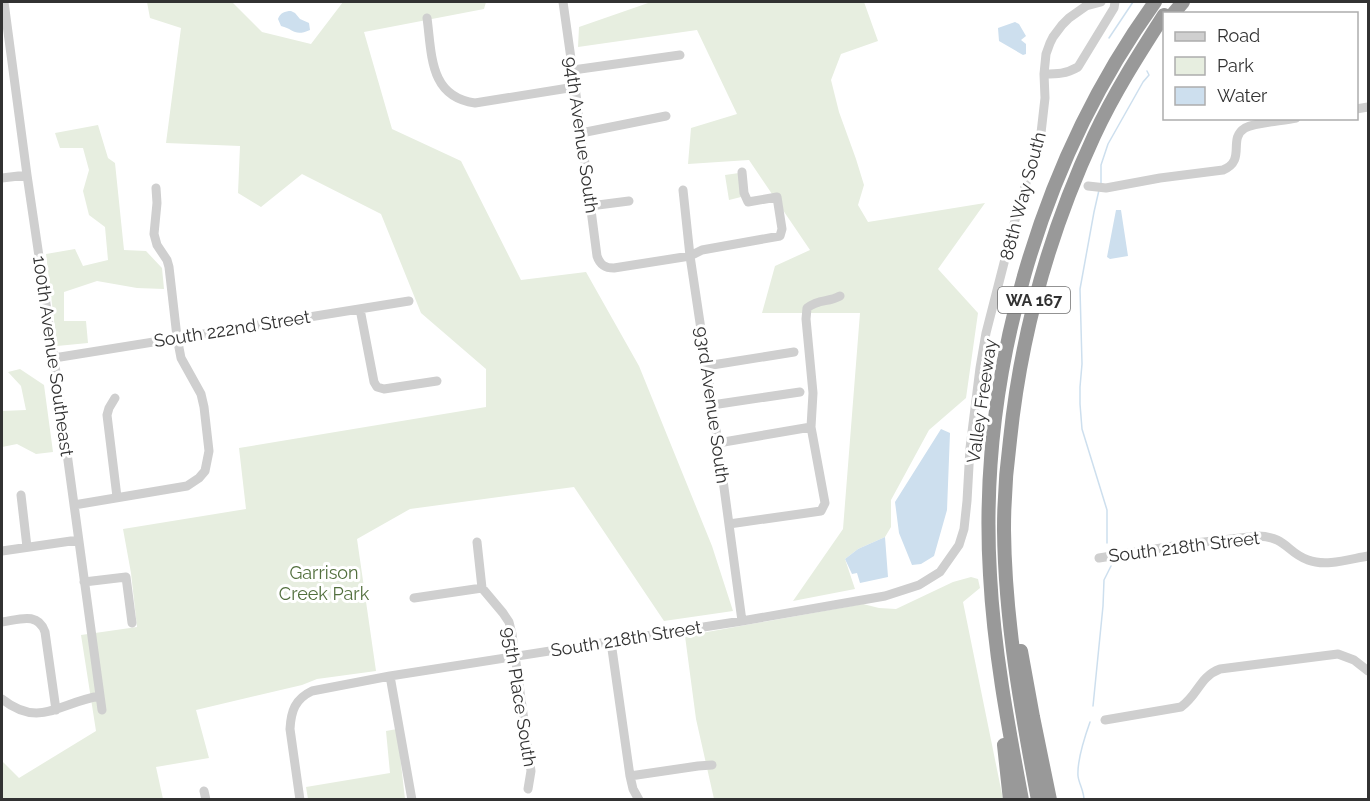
<svg xmlns="http://www.w3.org/2000/svg" width="1370" height="801" font-family="Raleway,sans-serif">
  <style>
    .green { fill: #e7eee0 }
    .water { fill: #cddfee }
    .lines { fill: none; stroke-linecap: round; stroke-linejoin: round }
    .stream { stroke: #cddfee; stroke-width: 1.5 }
    .minor { stroke: #cfcfcf; stroke-width: 9 }
    .highway { stroke: #999; stroke-width: 14 }
    .labels { text-anchor: middle; stroke-width: 6; stroke-linejoin: round; paint-order: stroke }
    .shield { fill: #fff; stroke: #707070; stroke-width: 1.5 }
    .shield-label { font-size: 16px; font-weight: bold; fill: #323232 }
    .street-label { font-size: 18px; fill: #323232; stroke: #fff }
    .park-label { font-size: 18px; fill: #526f3d; stroke: #fff }
  </style>
  <rect width="100%" height="100%" fill="#fff"/>
  <path class="green" d="M147,2H232L262,32L311,44L343,2H486L484,9L364,32L392,129L461,161L521,280L586,272L639,366L712,546L733,611L664,621L574,487L410,509L357,539L376,671L317,679L302,685L196,710L209,758L156,767L163,799H2V761L19,778L96,731L81,635L137,627L131,573L123,529L246,509L239,448L486,407V369L421,313L381,214L302,174L261,207L238,193L240,146L166,143L181,28L150,18Z
    M651,2H864L878,41L841,54L831,80L839,112L856,159L864,185L858,205L868,222L985,203L938,269L978,313L966,398L929,430L891,500V527L885,537L858,549L845,559L855,589L793,601L843,529L860,313H762L775,266L810,250L749,160L688,164L691,128L737,114L697,30L578,47L579,27Z
    M98,125L108,158L115,163L124,250L146,251L162,268L164,289L137,288L97,281L64,292V321H86L88,343L57,346L46,254L75,249L83,266L108,260L105,227L89,215L83,191L89,170L83,148H60L55,133Z
    M739,173L741,197L729,200L725,175Z
    M20,369L44,385L53,452L36,454L17,444L2,447V411L26,410L21,386L8,372Z
    M971,577L978,579L980,588L963,602L1003,799H714L696,719L685,636L863,604L879,608L896,609L953,582Z
    M397,729L405,799H308L306,787L390,773L386,731Z"/>
  <path class="water" d="M291,11L295,13L300,19L309,23L310,30C294,37 294,29 281,26L278,19C280,13 285,11 291,11Z
    M1015,22L1019,24L1026,36L1021,40L1026,44V54L1023,55L999,41L998,28Z
    M1116,210H1121L1128,256L1110,259L1107,257Z
    M941,429L950,433L947,510L934,556L921,564L912,565L899,533L895,502Z
    M885,537L888,577L860,583L857,573L852,574L845,559L858,549Z"/>
  <g class="lines">
    <path class="stream" d="M1109,38L1133,2
      M1101,183V165L1108,144L1143,82L1149,75L1147,71
      M1099,190L1094,212L1080,289L1082,364L1080,387V404L1082,429L1107,510V543
      M1093,706L1103,606L1104,580L1111,566
      M1084,800C1084,791 1079,784 1078,776C1077,761 1085,736 1090,722"/>
    <path class="minor" d="M4,2L27,175L54,358L102,710
      M563,2L575,87L597,256C600,265 605,268 614,268L690,256L702,250L780,236L782,229L777,197L748,202L744,193L742,172
      M427,18C432,54 429,97 475,103L575,87
      M573,70L680,55
      M1044,74C1057,74 1066,74 1078,67L1114,8L1115,2
      M1356,109L1368,107
      M581,133L666,116
      M2,178L27,175
      M1088,186L1106,188L1160,178L1223,170C1247,160 1227,139 1245,128C1257,122 1283,121 1296,118
      M683,190L690,256L718,443L742,621
      M590,206L629,201
      M360,309L374,382L377,387L384,389L437,381
      M54,358L409,301
      M706,366L794,352
      M115,398L109,408L107,415L117,497
      M712,405L800,392
      M718,443L811,427
      M21,495L27,547
      M74,505L187,486L199,478L205,471L209,451L204,407L201,394L181,358L177,337L169,267L167,260L157,245L154,234L157,203L156,188
      M729,524L821,511L825,503L811,427L813,393L806,319L807,308C820,298 827,303 840,296
      M477,542L482,588L503,613L509,622L512,634L531,771L528,789
      M2,551L78,540
      M1099,558L1186,544L1258,536C1287,537 1286,552 1308,560C1326,567 1350,559 1368,556
      M84,582L126,577L132,623
      M414,598L482,588
      M2,622C18,620 38,611 45,632L56,710
      M611,642L630,776L633,789L639,800
      M390,676L412,800
      M2,699C40,729 60,702 100,696
      M1105,720L1181,707C1199,694 1199,677 1220,669L1338,654L1354,660L1368,671
      M630,776L698,766L712,765
      M204,791L206,800
      M300,800L290,729C291,711 295,699 312,691L390,676L742,621L885,596L919,585L940,572L959,545L964,529L967,501L970,448L980,368L986,333L1015,220L1041,133L1045,98L1044,74L1046,54L1050,43L1053,37L1062,25L1069,18L1086,6L1101,2"/>
    <path class="highway" d="M1173,14L1183,2
      M1021,651L1033,717L1050,800
      M1004,745L1010,800
      M1022,800C1008,725 994,651 990,575C978,376 1039,163 1155,2
      M1038,800C1021,710 1005,621 1004,530C1004,500 1006,470 1010,440C1021,333 1049,233 1094,136C1114,93 1139,54 1164,15"/>
  </g>
  <g class="labels">
    <rect class="shield" x="998" y="287" width="72" height="26" rx="4.5"/>
    <g class="shield-label">
      <text x="1034" y="306">WA 167</text>
    </g>
    <g class="street-label">
      <text transform="translate(581 135) rotate(82)" y="6">94th Avenue South</text>
      <text transform="translate(1023 196) rotate(-75)" y="6">88th Way South</text>
      <text transform="translate(232 329) rotate(-9)" y="6">South 222nd Street</text>
      <text transform="translate(53 356) rotate(82)" y="6">100th Avenue Southeast</text>
      <text transform="translate(982 401) rotate(-82)" y="6">Valley Freeway</text>
      <text transform="translate(712 405) rotate(82)" y="6">93rd Avenue South</text>
      <text transform="translate(1184 547) rotate(-7)" y="6">South 218th Street</text>
      <text transform="translate(626 639) rotate(-9)" y="6">South 218th Street</text>
      <text transform="translate(519 697) rotate(81)" y="6">95th Place South</text>
    </g>
    <g class="park-label">
      <text x="324" y="579">Garrison<tspan x="324" dy="21">Creek Park</tspan></text>
    </g>
  </g>
  <rect width="1370" height="801" fill="none" stroke="#323232" stroke-width="6"/>
  <rect x="1163" y="12" width="195" height="108" fill="#ffffff" stroke="#adadad" stroke-width="1.5"/>
  <rect x="1175" y="32" width="30" height="9" fill="#cfcfcf" stroke="#adadad" stroke-width="1.5"/>
  <text x="1217" y="42" font-size="18" fill="#323232">Road</text>
  <rect x="1175" y="57" width="30" height="18" fill="#e7eee0" stroke="#adadad" stroke-width="1.5"/>
  <text x="1217" y="72" font-size="18" fill="#323232">Park</text>
  <rect x="1175" y="87" width="30" height="18" fill="#cddfee" stroke="#adadad" stroke-width="1.5"/>
  <text x="1217" y="102" font-size="18" fill="#323232">Water</text>
</svg>
